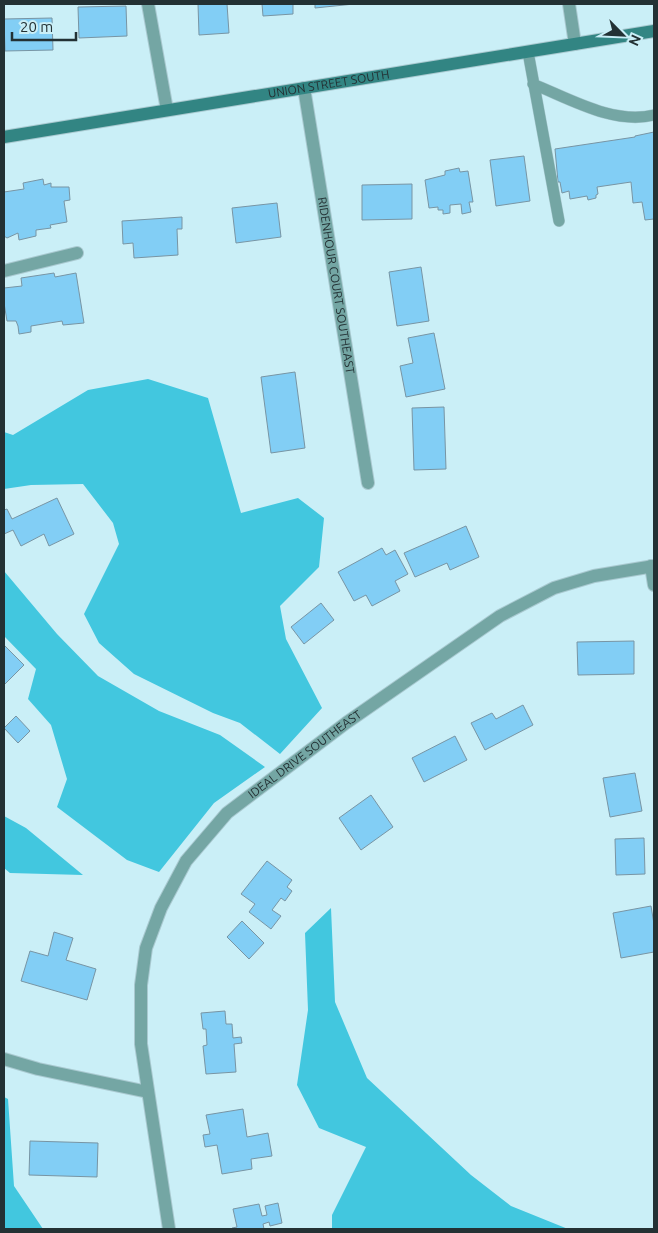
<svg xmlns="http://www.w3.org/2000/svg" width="658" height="1233" font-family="Ubuntu,sans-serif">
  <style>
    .forest { fill: #42c7df }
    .building { fill: #82cef5; stroke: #7895a4 }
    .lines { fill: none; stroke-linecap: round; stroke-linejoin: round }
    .lane-casing { stroke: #a9c9d0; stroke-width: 12 }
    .street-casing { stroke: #a9c9d0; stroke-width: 14 }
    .secondary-casing { stroke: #a9c9d0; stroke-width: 14 }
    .lane { stroke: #74a6a4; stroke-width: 11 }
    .street { stroke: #74a6a4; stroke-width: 12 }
    .secondary { stroke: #328583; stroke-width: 12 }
    .labels { text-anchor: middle; stroke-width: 4.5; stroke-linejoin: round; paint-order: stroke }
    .street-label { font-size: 12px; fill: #233134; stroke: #caeff7 }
  </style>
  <rect width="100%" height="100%" fill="#caeff7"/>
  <path class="forest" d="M148,379L208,398L241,513L298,498L324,518L319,567L280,606L286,639L322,708L280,754L240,723L213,713L134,674L99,643L84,614L119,544L113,523L83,484L31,485L4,489V432L13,435L88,390Z
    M4,571L57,634L98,676L159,711L220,735L265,767L214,803L159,872L127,860L57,807L67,779L51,725L28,699L36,669L4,636Z
    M4,816L26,828L83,875L10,873L4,868Z
    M331,908L335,1002L367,1078L471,1175L511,1206L568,1229H332V1215L366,1147L319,1128L297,1085L308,1010L305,933Z
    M4,1097L8,1099L14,1186L43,1229H4Z"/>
  <path class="building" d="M198,4H227L229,33L199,35Z
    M262,4H293V14L263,16Z
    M315,4H354L315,8Z
    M126,6L127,36L79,38L78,7Z
    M52,18L53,50L5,51L4,19Z
    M654,132V219L645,220L642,202L633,203L631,182L597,187L598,194L596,195V198L588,200L587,196L570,199L569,191L562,193L560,182H558L555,149L635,137V136Z
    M524,156L530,201L496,206L490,160Z
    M459,168L460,172L468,171L473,202H469L471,212L462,214L461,204L450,205V213L443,214V210H438V207L429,208L425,180L445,175V171Z
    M43,179L44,185L51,183V187H69L70,200L64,201L67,222L50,225L51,228L36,230V236L19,240L18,233L7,238L4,236V192L24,189L23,183Z
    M412,184V219L362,220V185Z
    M277,203L281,237L236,243L232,208Z
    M182,217V229H177L178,255L134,258L133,243L123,244L122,221Z
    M421,267L429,321L397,326L389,272Z
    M54,273L55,277L76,273L84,323L63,325L62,321L31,326V332L19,334L18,326L16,321H7L4,303V288L22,286L21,278Z
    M434,333L445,389L406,397L400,366L413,363L408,338Z
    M295,372L305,448L271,453L261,377Z
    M444,407L446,469L414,470L412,408Z
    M57,498L74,534L49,546L44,534L21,546L13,530L4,534V510L7,509L12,519Z
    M466,526L479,557L450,570L447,563L415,577L404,553Z
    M382,548L386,555L395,550L408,574L395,581L400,591L372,606L366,595L354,601L338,572Z
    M321,603L334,620L304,644L291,627Z
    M634,641V674L578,675L577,642Z
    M4,645L24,665L4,685Z
    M523,705L533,725L485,750L471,723L492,713L496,719Z
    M16,716L30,731L18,743L4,728Z
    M455,736L467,760L424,782L412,758Z
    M635,773L642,811L610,817L603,778Z
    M371,795L393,827L361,850L339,818Z
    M644,838L645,874L616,875L615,839Z
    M267,861L292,880L287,887L292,891L285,901L281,898L272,910L281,916L271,929L249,912L255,904L241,894Z
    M651,906L654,924V952L621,958L613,913Z
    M242,921L264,943L249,959L227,937Z
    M54,932L73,938L66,960L96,969L87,1000L21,981L30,951L48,956Z
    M225,1011L226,1024H232L233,1038L241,1037L242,1043L234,1044L236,1072L206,1074L203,1046L207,1045L206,1029H203L201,1013Z
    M243,1109L247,1137L268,1133L272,1156L251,1159L252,1169L222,1174L217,1145L205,1147L203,1135L210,1134L206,1115Z
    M30,1141L98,1143L97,1177L29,1175Z
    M278,1203L282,1223L270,1226L269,1222L263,1224L264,1229H232V1228L237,1227L233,1209L259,1204L262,1216L267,1215L265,1206Z"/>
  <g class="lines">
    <g class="lane-casing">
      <path id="lane" d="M528,52L559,221
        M533,84C570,99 614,125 654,115"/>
    </g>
    <g class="street-casing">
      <g id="street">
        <path d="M148,4L167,110"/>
        <path d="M569,4L575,44"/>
        <path id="s1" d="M304,88L368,483"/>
        <path d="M4,271L77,253"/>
        <path d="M651,566L654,585"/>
        <path d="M4,1059L38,1069L148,1092"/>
        <path id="s2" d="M169,1229L141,1044V985L146,948L161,908L186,861L227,813L346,723L500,616L554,588L594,576L654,566"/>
      </g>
    </g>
    <g class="secondary-casing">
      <g id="secondary">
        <path id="s3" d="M4,137L654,31"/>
      </g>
    </g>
    <use href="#lane" class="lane"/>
    <use href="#street" class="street"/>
    <use href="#secondary" class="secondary"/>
  </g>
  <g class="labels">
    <g class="street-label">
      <text dy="4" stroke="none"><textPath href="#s3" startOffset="329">UNION STREET SOUTH</textPath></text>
      <text dy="4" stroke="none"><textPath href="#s1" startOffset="200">RIDENHOUR COURT SOUTHEAST</textPath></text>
      <text dy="4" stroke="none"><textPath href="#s2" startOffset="540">IDEAL DRIVE SOUTHEAST</textPath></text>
    </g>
  </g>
  <rect width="658" height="1233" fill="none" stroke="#233134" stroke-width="10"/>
  <g transform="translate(623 35) rotate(114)" stroke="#caeff7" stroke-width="4" paint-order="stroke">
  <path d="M0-4L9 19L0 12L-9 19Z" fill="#233134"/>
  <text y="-8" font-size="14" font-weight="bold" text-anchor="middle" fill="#233134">N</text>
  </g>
  <path d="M12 32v8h64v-8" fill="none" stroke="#233134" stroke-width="2.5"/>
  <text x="20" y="32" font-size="15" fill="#233134" stroke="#caeff7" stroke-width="4" paint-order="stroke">20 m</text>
</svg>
